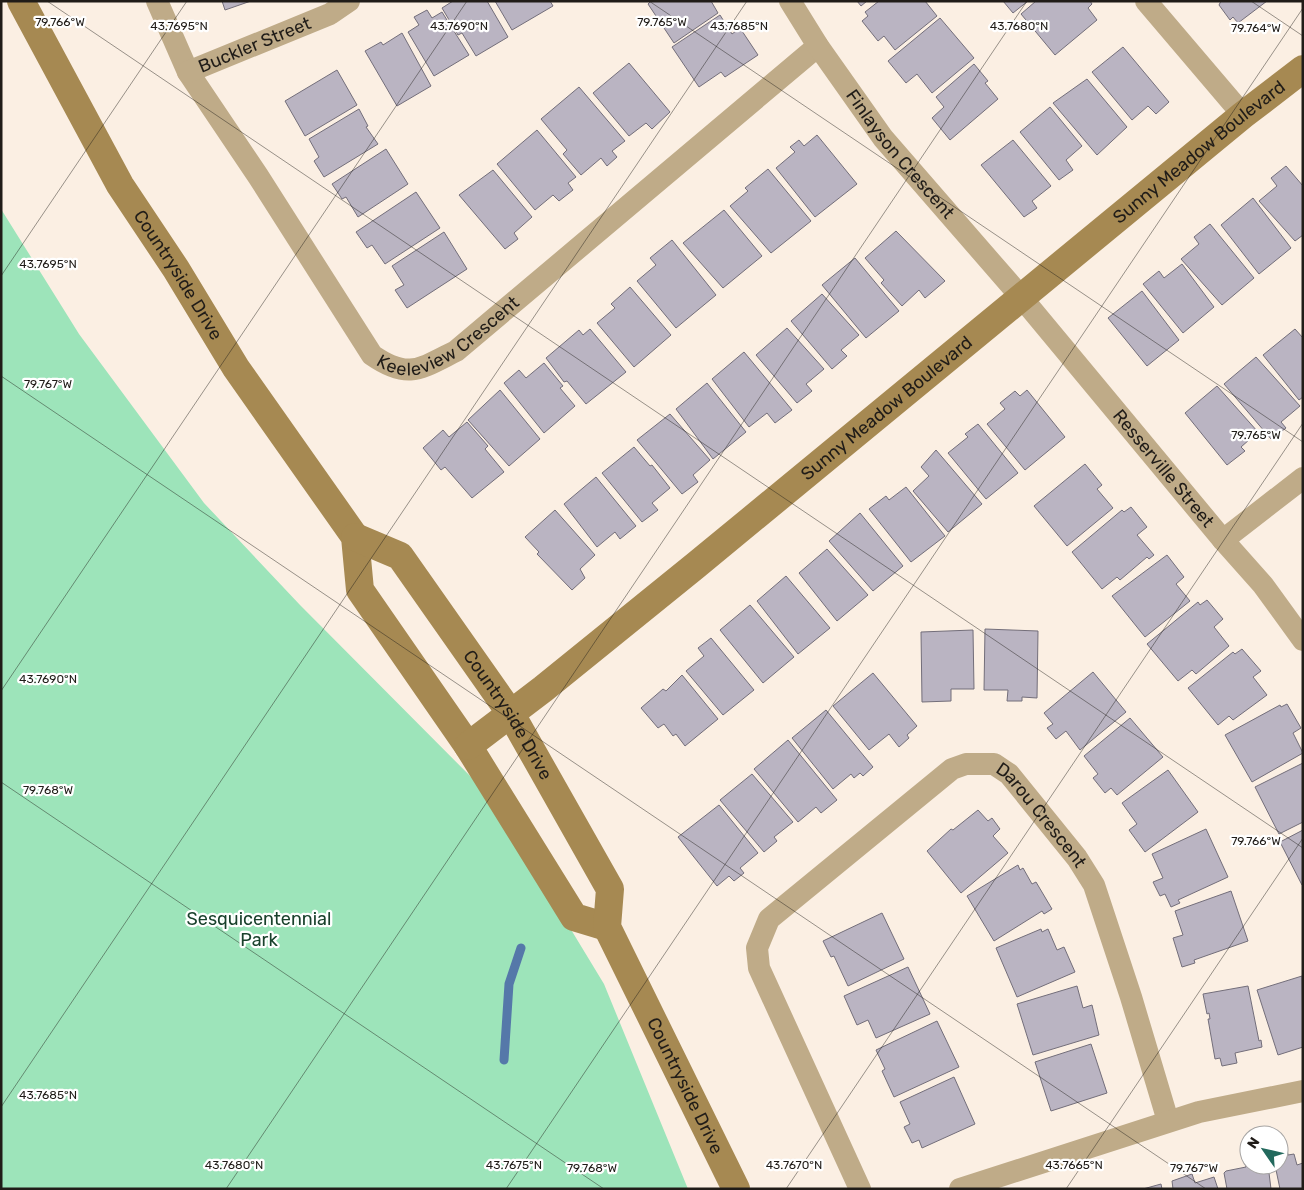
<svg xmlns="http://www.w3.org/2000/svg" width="1304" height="1190" font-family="Rubik,sans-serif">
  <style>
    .green { fill: #9de4ba }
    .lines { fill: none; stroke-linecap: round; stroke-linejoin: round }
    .stream { stroke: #5578a9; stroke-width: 9 }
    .building { fill: #bab4c2; stroke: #736e7a }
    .street { stroke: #bfab88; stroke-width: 22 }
    .secondary { stroke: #a68952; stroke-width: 28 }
    .ticks { fill: none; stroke: #201c18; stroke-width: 1; stroke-opacity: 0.45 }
    .labels { text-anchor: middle; stroke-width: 4.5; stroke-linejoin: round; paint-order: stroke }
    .street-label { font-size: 18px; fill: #201c18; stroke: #fff }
    .park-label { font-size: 18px; fill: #19412c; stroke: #fff }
    .ticks-label { font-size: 12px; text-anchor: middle; fill: #201c18; stroke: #fff; stroke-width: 4.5; stroke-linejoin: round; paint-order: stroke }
  </style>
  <rect width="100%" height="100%" fill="#fbefe3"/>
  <path class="green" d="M1,209L79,334L204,503L300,605L490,796L604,984L688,1189H1Z"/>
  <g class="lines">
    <path class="stream" d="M504,1060L509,984L521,948"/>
  </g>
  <path class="building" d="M222,1H251L225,10Z
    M453,1H487L508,37L476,56L462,33L458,35L442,8Z
    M495,1H550L553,6L512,30Z
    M651,1H711L718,13L674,43L648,4Z
    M857,1H867L861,6Z
    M879,1H925L937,16L895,50L884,36L878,41L862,21L868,16L865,12Z
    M1003,1H1028L1013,13Z
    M1036,1H1090L1092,4L1088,8L1097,20L1055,55L1021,14Z
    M1221,1H1267L1238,23L1233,17L1230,20L1219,5Z
    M427,10L432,18L442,12L469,55L434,76L408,32L419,25L414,17Z
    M720,15L732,34L740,28L758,55L725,77L721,72L699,87L672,47Z
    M940,18L974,58L932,93L917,74L906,83L888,61Z
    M402,33L431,86L397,106L365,51L381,42L383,45Z
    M1123,47L1169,102L1156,114L1148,106L1132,120L1092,72Z
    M629,63L670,112L652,129L646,123L629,136L593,93Z
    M974,64L988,81L985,83L998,99L950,140L932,118L944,107L936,97Z
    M337,70L357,105L305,136L285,101Z
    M1087,79L1127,127L1097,155L1053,103Z
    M579,87L625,141L612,151L617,157L607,166L601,158L581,175L563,154L567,150L541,119Z
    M1050,107L1082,146L1066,160L1073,170L1059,180L1020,132Z
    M359,109L368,126L366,127L378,144L324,177L314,161L319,157L309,139Z
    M537,130L576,177L568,183L573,190L559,201L553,195L535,210L497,164Z
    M817,135L857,184L815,217L776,168L795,152L790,147L799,140L804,146Z
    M1013,140L1051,186L1032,201L1037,208L1024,217L981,165Z
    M386,149L408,184L358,217L346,197L342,199L332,184Z
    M1286,166L1303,186V235L1295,241L1259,201L1277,186L1271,178Z
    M768,169L811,221L771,253L730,206L748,191L745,188Z
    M493,170L532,217L514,233L518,239L505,249L459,195Z
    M416,192L440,228L385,264L372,245L367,248L356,232Z
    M1253,198L1291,248L1259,274L1221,225Z
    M724,210L762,256L723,288L683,243Z
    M1210,224L1254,278L1222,305L1181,259L1199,244L1194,237Z
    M896,231L945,281L925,298L919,290L902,306L881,283L884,280L865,258Z
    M444,232L467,269L407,308L395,290L404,285L392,266Z
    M672,240L716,295L676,328L637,281L656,265L650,258Z
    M855,258L899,311L866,338L822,285Z
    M1182,264L1214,307L1183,333L1143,284L1159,271L1164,278Z
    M630,287L671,335L634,367L597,323L615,308L611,304Z
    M1142,291L1179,340L1147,366L1108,318Z
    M822,294L859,335L841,350L847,356L832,369L791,321Z
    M787,328L824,369L806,384L812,391L797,403L756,355Z
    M590,329L626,372L586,404L567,381L564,382L546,358L579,330L583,335Z
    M1295,329L1303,338V397L1299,400L1263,355Z
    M744,352L792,410L775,423L767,413L749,427L712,379Z
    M1256,357L1300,406L1281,422L1286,428L1271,439L1224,384Z
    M544,363L563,386L560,388L575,406L544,433L504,383L519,370L526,378Z
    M707,383L746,432L713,459L676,409Z
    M1217,386L1258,432L1241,447L1245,451L1227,465L1185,413Z
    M500,390L540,439L509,466L468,420Z
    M1027,390L1065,437L1025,470L987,424L1005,409L1000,403L1015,391L1020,396Z
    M670,414L710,460L693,475L698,482L682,494L637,440Z
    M467,422L488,446L485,449L504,472L472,498L445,467L441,470L423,448L443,430L449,437Z
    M978,424L1018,473L986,499L948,453L968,437L965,434Z
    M634,447L650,466L652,465L670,488L652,503L658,510L642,522L602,473Z
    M936,450L982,504L948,532L913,491L929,476L921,467Z
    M1085,464L1102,485L1097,489L1113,508L1067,546L1034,506Z
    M596,477L636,526L620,539L615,532L597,547L564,504Z
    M906,487L945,536L911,562L869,509L886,496L889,500Z
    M1131,507L1147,527L1137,535L1154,555L1149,559L1147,557L1120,580L1117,577L1102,589L1072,552L1122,510L1124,512Z
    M555,510L595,555L580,569L585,578L572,590L537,554L539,552L525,537Z
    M860,513L903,566L873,591L829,541Z
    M827,549L868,595L837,621L799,573Z
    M1167,555L1184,577L1176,584L1190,601L1145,637L1112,596Z
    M786,576L830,628L798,654L757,601Z
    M1207,600L1223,619L1214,627L1229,646L1196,674L1192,670L1178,681L1147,644L1198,602L1200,605Z
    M750,605L794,657L763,683L720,630Z
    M985,629L1038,631L1037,698L1022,697V701H1007L1008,690H984Z
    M973,630L974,689H951V701L922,702L921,632Z
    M711,638L754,690L723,715L686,671L704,656L698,648Z
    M1242,649L1261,671L1253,677L1267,695L1233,720L1229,716L1218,725L1188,688L1233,652L1235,654Z
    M1093,672L1126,712L1080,750L1066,731L1056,739L1047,728L1053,724L1044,713Z
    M873,673L917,726L907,735L909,738L899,747L889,734L869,750L833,706Z
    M682,675L718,719L685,746L676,734L673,736L664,724L658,728L641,708L663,689L666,691Z
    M1287,704L1301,728L1293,733L1303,753L1252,782L1225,735L1280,705L1281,707Z
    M826,710L873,767L863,776L860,773L854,778L851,774L833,789L792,738Z
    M1130,718L1163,757L1117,795L1111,788L1105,793L1093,778L1098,774L1084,756Z
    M788,740L837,800L821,813L816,807L798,822L754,769Z
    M1303,763V822L1279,834L1255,787Z
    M1168,770L1198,812L1145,852L1129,830L1137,824L1122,803Z
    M752,774L793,822L774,837L777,841L764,852L720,800Z
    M719,805L758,853L740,868L744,873L734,881L729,876L717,886L678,837Z
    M978,810L988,821L992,818L1000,829L993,836L1008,853L961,893L927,851L951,829L953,830Z
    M1206,829L1228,877L1178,900L1180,903L1171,907L1165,894L1160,896L1153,882L1163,878L1152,854Z
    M1303,830V884L1302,885L1280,842Z
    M1018,865L1020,870L1023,868L1032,884L1036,882L1052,909L1044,914L1042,911L994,941L967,896Z
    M1231,891L1248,941L1194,960L1195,963L1182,967L1173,938L1183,935L1175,911Z
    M882,913L904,959L848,986L834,956L831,957L823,941Z
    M1041,929L1042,932L1048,929L1057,950L1064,947L1075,972L1017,997L996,948Z
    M908,967L930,1014L876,1038L868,1020L857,1025L844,996Z
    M1302,976L1303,1047L1278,1055L1257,990Z
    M1077,986L1083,1008L1092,1005L1099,1035L1033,1055L1017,1004Z
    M1248,986L1259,1041L1261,1040L1262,1047L1235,1053L1237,1063L1222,1066L1220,1058L1215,1059L1208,1019H1210L1209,1013L1207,1014L1203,994Z
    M937,1021L959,1067L894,1097L882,1071L885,1069L876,1050Z
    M1091,1044L1107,1093L1051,1111L1035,1062Z
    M954,1077L975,1124L922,1148L919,1140L912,1143L904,1127L910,1124L900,1102Z
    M1287,1150L1288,1155L1294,1154L1297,1165L1303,1163V1189H1280L1275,1165H1279V1152Z
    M1249,1160V1165H1268L1271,1189H1227L1224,1173L1226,1171L1246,1167L1244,1161Z
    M1192,1174L1195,1183L1214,1177L1218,1189H1173L1172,1181Z
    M1161,1184L1162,1189H1143Z"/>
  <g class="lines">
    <g class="street">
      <path id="s1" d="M157,1L188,72L258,176L372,355C408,380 420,369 456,351L818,46"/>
      <path id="s2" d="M790,1L818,46L883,138L1022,298L1223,540L1263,585L1303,640"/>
      <path d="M1146,1L1243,115"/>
      <path id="s3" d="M188,72L330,14L349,1"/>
      <path d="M1223,540L1303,478"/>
      <path id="s4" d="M860,1189L759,968L757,948L769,919L952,769L966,764H994L1009,774L1077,858L1094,885L1131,997L1168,1121"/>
      <path d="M960,1189L1199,1112L1303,1091"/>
    </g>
    <g class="secondary">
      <path id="s5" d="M21,1L120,185L176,269L236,368L355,537L360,590L468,746L574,917L607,927"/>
      <path id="s6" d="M355,537L400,556L511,714L610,889L607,927L736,1189"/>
      <path id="s7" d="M468,746L543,689L695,566L1243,115L1303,69"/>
    </g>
  </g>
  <path class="ticks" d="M47,1L1303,848M649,1L1303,442M1251,1L1303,36M1,276L187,1M1,376L1206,1189M1,691L467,1M1,782L604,1189M1,1107L747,1M1,1188L2,1189M226,1189L1027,1M506,1189L1303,8M786,1189L1303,423M1066,1189L1303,838"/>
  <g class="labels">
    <g class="street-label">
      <text dy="6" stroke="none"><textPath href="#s3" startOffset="72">Buckler Street</textPath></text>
      <text dy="6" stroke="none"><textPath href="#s7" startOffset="942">Sunny Meadow Boulevard</textPath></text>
      <text dy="6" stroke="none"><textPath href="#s2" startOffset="189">Finlayson Crescent</textPath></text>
      <text dy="6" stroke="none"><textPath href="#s5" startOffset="316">Countryside Drive</textPath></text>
      <text dy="6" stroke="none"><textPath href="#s1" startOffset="504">Keeleview Crescent</textPath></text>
      <text dy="6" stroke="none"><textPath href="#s7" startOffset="538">Sunny Meadow Boulevard</textPath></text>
      <text dy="6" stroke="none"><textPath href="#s2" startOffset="599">Resserville Street</textPath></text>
      <text dy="6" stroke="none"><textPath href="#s6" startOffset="241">Countryside Drive</textPath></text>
      <text dy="6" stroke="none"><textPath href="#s4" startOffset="644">Darou Crescent</textPath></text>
      <text dy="6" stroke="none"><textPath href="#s6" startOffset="658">Countryside Drive</textPath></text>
    </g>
    <g class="park-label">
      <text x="259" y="925">Sesquicentennial<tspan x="259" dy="21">Park</tspan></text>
    </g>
  </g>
  <g class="ticks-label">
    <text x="60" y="26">79.766°W</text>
    <text x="662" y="26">79.765°W</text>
    <text x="179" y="30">43.7695°N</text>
    <text x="459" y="30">43.7690°N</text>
    <text x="739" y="30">43.7685°N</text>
    <text x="1019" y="30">43.7680°N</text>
    <text x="1256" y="32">79.764°W</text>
    <text x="48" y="268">43.7695°N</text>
    <text x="48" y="388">79.767°W</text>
    <text x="1256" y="439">79.765°W</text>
    <text x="48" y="683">43.7690°N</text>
    <text x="48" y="794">79.768°W</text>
    <text x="1256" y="845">79.766°W</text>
    <text x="48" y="1099">43.7685°N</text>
    <text x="234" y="1169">43.7680°N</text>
    <text x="514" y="1169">43.7675°N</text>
    <text x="794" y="1169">43.7670°N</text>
    <text x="1074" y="1169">43.7665°N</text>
    <text x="592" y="1172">79.768°W</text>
    <text x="1194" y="1172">79.767°W</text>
  </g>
  <rect width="1304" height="1190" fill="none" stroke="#201c18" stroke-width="5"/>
  <g transform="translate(1264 1150) rotate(304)"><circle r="24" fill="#ffffff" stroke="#a6a4a3"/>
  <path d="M0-4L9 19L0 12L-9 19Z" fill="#23695d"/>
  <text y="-8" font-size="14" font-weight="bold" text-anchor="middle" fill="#201c18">N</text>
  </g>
</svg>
